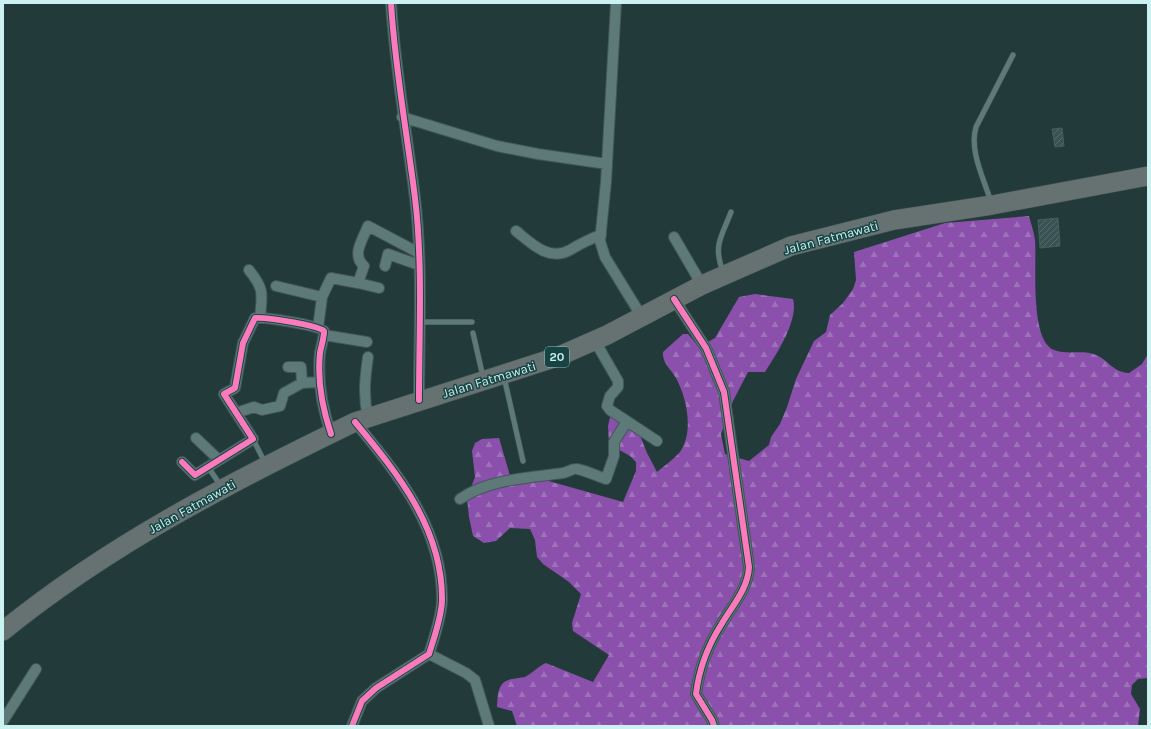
<svg xmlns="http://www.w3.org/2000/svg" width="1151" height="729" font-family="Karla,sans-serif">
  <style>
    .forest { fill: url(#forest-firs) }
    .building { fill: url(#building-hatch); stroke: #435f61 }
    .lines { fill: none; stroke-linecap: round; stroke-linejoin: round }
    .lane-casing { stroke: #425757; stroke-width: 6 }
    .street-casing { stroke: #425757; stroke-width: 12 }
    .highway-casing { stroke: #425757; stroke-width: 20 }
    .lane { stroke: #5d7978; stroke-width: 5 }
    .street { stroke: #5d7978; stroke-width: 10 }
    .highway { stroke: #667171; stroke-width: 19 }
    .cycleway-casing { stroke: #174443; stroke-width: 8 }
    .cycleway { stroke: #fd7abc; stroke-width: 6 }
    .labels { text-anchor: middle; stroke-width: 3; stroke-linejoin: round; paint-order: stroke }
    .shield { fill: #174443; stroke: #95bebd; stroke-width: 1 }
    .shield-label { font-size: 12px; font-weight: bold; fill: #cbf2f1 }
    .street-label { font-size: 13px; fill: #cbf2f1; stroke: #174443 }
  </style>
  <defs>
    <pattern id="forest-firs" width="22" height="20" patternUnits="userSpaceOnUse"><rect width="22" height="20" fill="#8a50ab"/><path d="M5 1l3.5 6h-7zM16 11l3.5 6h-7z" fill="#9e72bb"/></pattern>
    <pattern id="building-hatch" width="6" height="6" patternUnits="userSpaceOnUse"><rect width="6" height="6" fill="#3b5254"/><path d="M-1 1l2-2M0 6l6-6M5 7l2-2" fill="none" stroke="#566b6d"/></pattern>
  </defs>
  <rect width="100%" height="100%" fill="#223a39"/>
  <path class="forest" d="M1029,216C1031,224 1034,232 1035,240C1037,262 1029,340 1054,350C1067,355 1080,350 1093,354C1108,358 1111,372 1129,373L1142,364L1148,354V678L1138,679L1132,685L1131,694L1140,709L1138,726H517L512,711L497,707C498,694 497,682 512,679C516,678 521,678 525,677C533,673 538,666 546,663L593,682L609,655L573,631L572,623L581,594L569,582L543,564L537,557L535,540L530,529L510,528L496,541L484,543L473,536L469,517L467,498L475,477L472,451L475,443L482,439L499,438L511,479L545,480L623,502L636,471V462L630,456L609,444L608,426L610,417L629,420L637,428L647,453L657,472C664,466 674,459 680,452C694,432 687,398 676,378C671,369 662,363 663,352L683,334H688L699,347L715,338L739,297L755,294L793,299C799,320 776,355 765,372H748L733,401L721,434L725,454L749,461L769,445L771,437L780,424L787,407L796,379L814,341L826,332L830,315L843,303L853,289L856,280L854,252L945,223Z"/>
  <path class="building" d="M1062,128L1064,146L1055,147L1052,129Z
    M1058,218L1060,246L1040,248L1038,220Z"/>
  <g class="lines">
    <g class="lane-casing">
      <path id="lane" d="M991,202C984,179 969,151 976,127L1013,55
        M723,272C713,245 721,238 731,212
        M419,322H472
        M473,333L483,377
        M504,377L523,461
        M253,439L265,463
        M208,467L221,486"/>
    </g>
    <g class="street-casing">
      <path id="street" d="M391,3C395,69 407,133 415,198C423,265 419,333 419,400
        M616,3L606,182L600,241L605,257L642,317
        M402,117L497,146L538,154L607,164
        M516,231C531,243 549,262 570,250C580,244 589,239 601,235
        M674,237L702,285
        M385,266L388,254L419,265
        M249,270C265,290 262,294 260,318
        M358,283L379,288
        M276,286L322,297
        M674,299L706,348L724,392L749,567C748,589 732,606 721,625C707,647 699,669 696,694L712,720L714,726
        M318,328L322,297L331,278L358,283L364,266C351,255 363,239 368,226L419,253
        M324,335L367,342
        M595,341L618,381V387L610,396L607,406L610,410L657,441
        M368,357C365,378 363,396 368,418
        M288,367H301L302,383
        M236,413L254,407L262,410L280,406L284,393L302,383L319,382
        M196,438L219,460
        M182,462L195,475L253,439L224,394L235,388L243,343L255,318C266,317 317,325 324,331C324,339 321,346 320,353C317,381 322,407 331,434
        M460,499C489,479 528,478 563,473C568,472 573,468 577,469C587,471 597,476 606,479L614,456V442L627,421
        M429,654L466,673L475,680L489,726
        M3,721L36,669
        M352,726L362,701L376,688L429,654C434,638 441,619 442,601C443,529 398,474 355,422"/>
    </g>
    <g class="highway-casing">
      <path id="highway" d="M3,631C110,544 231,482 355,422L557,357L607,335L702,285L791,246L894,220L992,205L1148,176"/>
    </g>
    <use href="#lane" class="lane"/>
    <use href="#street" class="street"/>
    <use href="#highway" class="highway"/>
    <g class="cycleway-casing">
      <path id="cycleway" d="M391,3C395,69 407,133 415,198C423,265 419,333 419,400
        M674,299L706,348L724,392L749,567C748,589 732,606 721,625C707,647 699,669 696,694L712,720L714,726
        M182,462L195,475L253,439L224,394L235,388L243,343L255,318C266,317 317,325 324,331C324,339 321,346 320,353C317,381 322,407 331,434
        M352,726L362,701L376,688L429,654C434,638 441,619 442,601C443,529 398,474 355,422"/>
    </g>
    <use href="#cycleway" class="cycleway"/>
  </g>
  <g class="labels">
    <rect class="shield" x="545" y="347" width="24" height="20" rx="3"/>
    <g class="shield-label">
      <text x="557" y="361">20</text>
    </g>
    <g class="street-label">
      <text transform="translate(831 237) rotate(-15)" y="5">Jalan Fatmawati</text>
      <text transform="translate(489 379) rotate(-17)" y="5">Jalan Fatmawati</text>
      <text transform="translate(192 506) rotate(-29)" y="5">Jalan Fatmawati</text>
    </g>
  </g>
  <rect width="1151" height="729" fill="none" stroke="#cbf2f1" stroke-width="8"/>
</svg>
